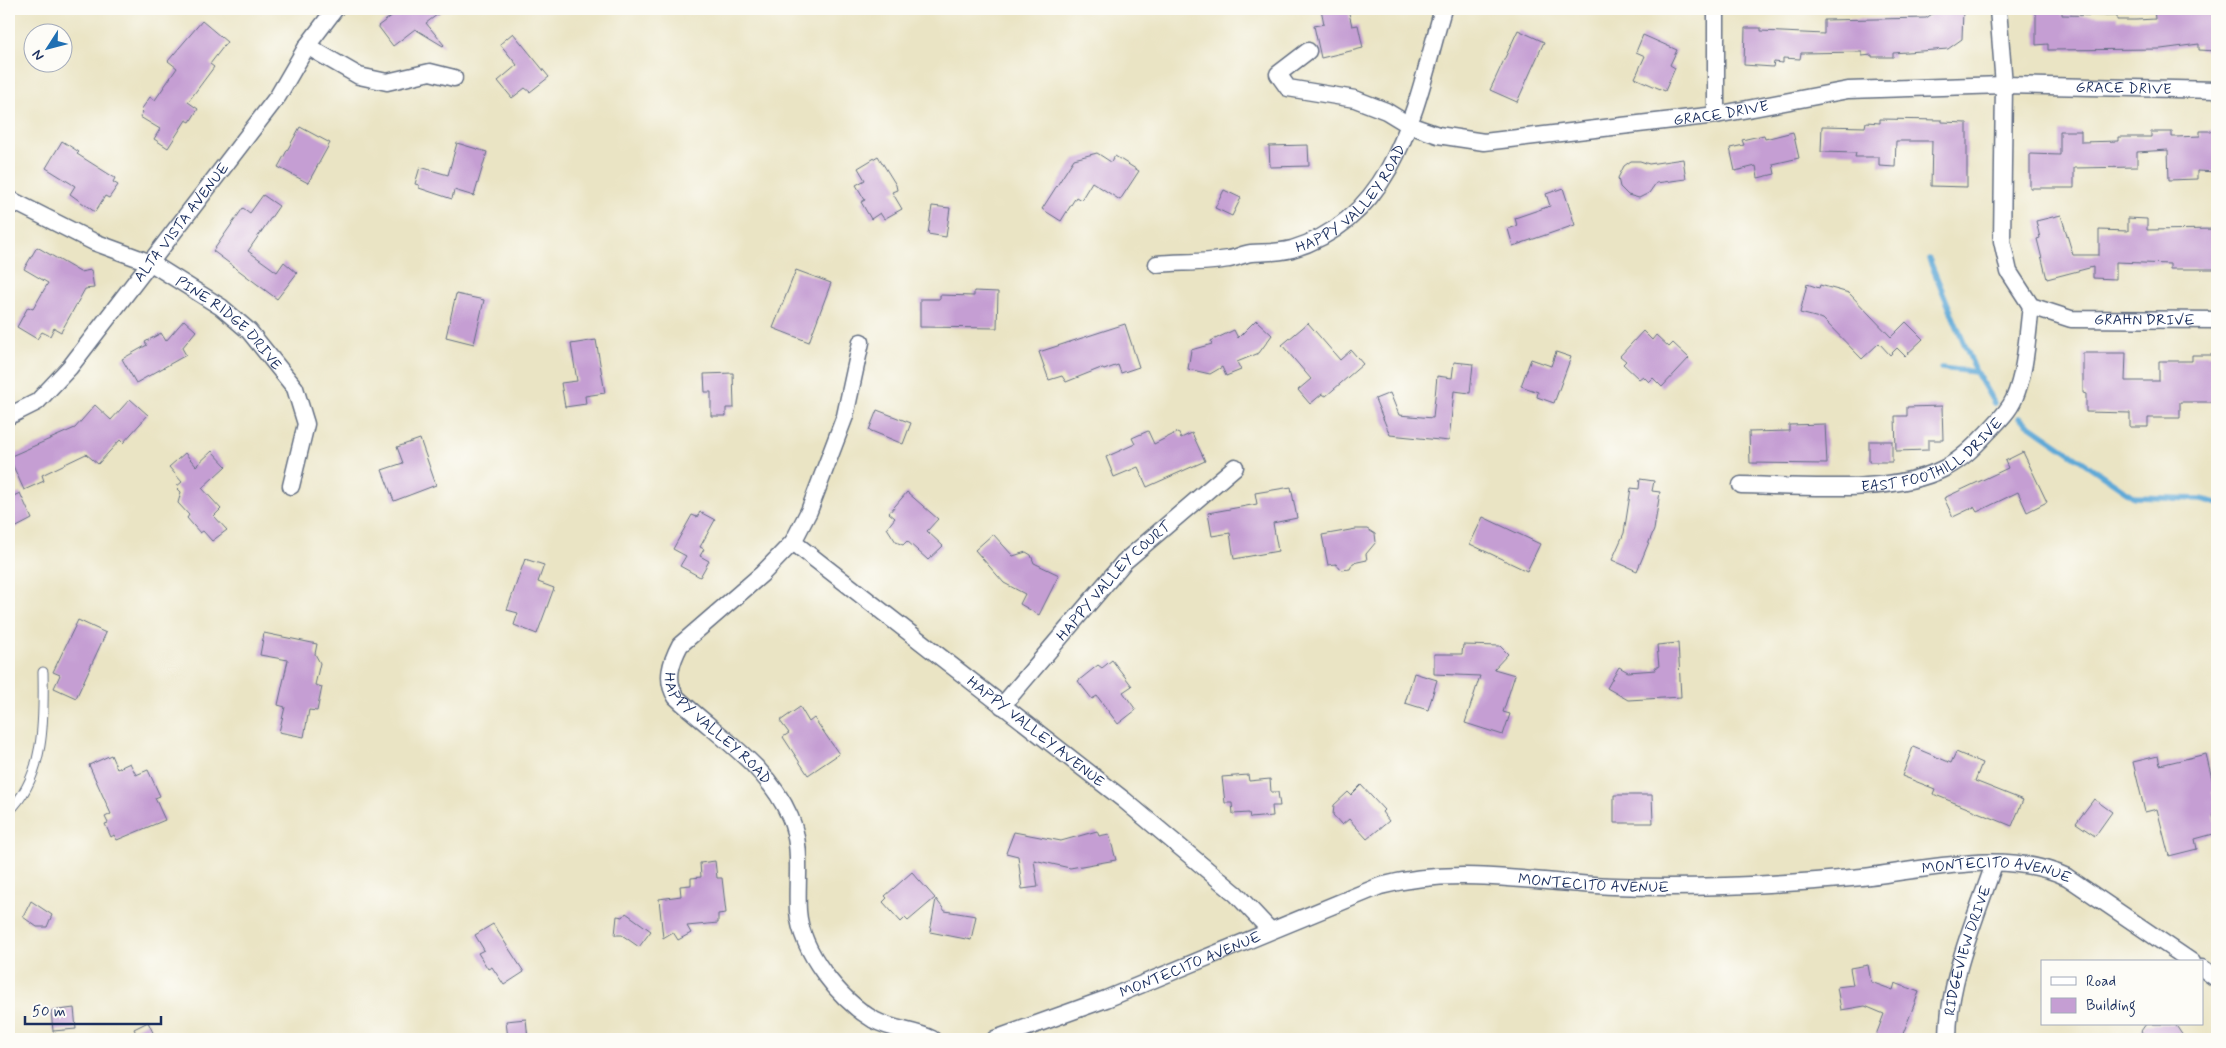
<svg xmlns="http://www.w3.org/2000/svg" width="2226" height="1048" font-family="Mynerve,sans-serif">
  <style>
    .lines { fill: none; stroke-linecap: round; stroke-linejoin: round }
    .stream { stroke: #5fa9d7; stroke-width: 5.5 }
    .building { fill: #c59ed3 }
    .service-casing { stroke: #636e82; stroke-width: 11 }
    .minor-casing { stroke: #636e82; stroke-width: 19 }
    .service { stroke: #fff; stroke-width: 9 }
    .minor { stroke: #fff; stroke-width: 16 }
    .labels { text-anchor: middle; stroke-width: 4.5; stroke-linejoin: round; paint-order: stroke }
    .street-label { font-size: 15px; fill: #1b2f5e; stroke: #fdfcf7 }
  </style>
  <rect width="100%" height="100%" fill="#fdfcf7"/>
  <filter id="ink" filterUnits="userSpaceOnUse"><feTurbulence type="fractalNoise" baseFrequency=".02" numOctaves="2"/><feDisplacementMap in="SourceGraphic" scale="10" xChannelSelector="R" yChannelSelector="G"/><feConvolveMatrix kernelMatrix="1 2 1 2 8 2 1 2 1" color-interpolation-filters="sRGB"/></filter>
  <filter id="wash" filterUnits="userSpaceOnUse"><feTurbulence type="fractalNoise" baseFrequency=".0096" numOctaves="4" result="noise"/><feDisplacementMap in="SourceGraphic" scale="20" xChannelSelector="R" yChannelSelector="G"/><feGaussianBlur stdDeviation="1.12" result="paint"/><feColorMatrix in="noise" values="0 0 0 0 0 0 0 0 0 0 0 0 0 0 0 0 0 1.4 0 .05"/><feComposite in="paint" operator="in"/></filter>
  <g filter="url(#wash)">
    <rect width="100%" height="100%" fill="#eae4c4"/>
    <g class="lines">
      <path class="stream" d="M1929,259L1976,372
        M1941,368L1976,372L1994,403
        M2019,418L2134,497L2201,499L2217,503"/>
    </g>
    <g id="blocks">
      <path class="building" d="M401,9H445L426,23L444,45L443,46L415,29L393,46L378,26Z
        M1321,9H1348L1352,26L1358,25L1363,48L1321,58L1314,26L1324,24Z
        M1940,9H1963L1962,39L1948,49L1893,53V57H1872V55L1862,56V52L1801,53L1800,59L1783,58V63L1774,62L1773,67L1744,65L1745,28H1761V31L1824,34V20L1926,18Z
        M2036,9H2062V15L2117,16V20H2136L2155,19L2154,9H2216L2217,51L2199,50V44L2161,49L2048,50V44L2036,45Z
        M202,21L227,42L210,64L214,67L188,102L198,109L190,122L186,120L168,148L154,139L160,129L140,117L143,112L141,110L150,97L155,100L177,68L168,61Z
        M1518,30L1544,42L1517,102L1490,90Z
        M513,33L549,77L530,92L525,88L512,98L498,81L517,65L500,44Z
        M1643,35L1677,50L1670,65L1675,68L1665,91L1635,78L1645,56L1636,52Z
        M1880,119L1942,120V122L1967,123V187L1931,186L1932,141H1896L1895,167L1879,166V157H1855L1856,153L1821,152L1822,126L1865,127L1866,122L1880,123Z
        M300,127L330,143L308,183L278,167Z
        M2060,131H2081V142L2119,141V137H2151V132H2172V137H2176L2200,136V131H2217V172L2197,171V179L2169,180L2168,150L2137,152V167L2074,168V188H2030V154L2060,155Z
        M1793,132L1799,158L1773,164L1775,174L1758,178L1756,166L1735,171L1730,148L1744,145L1742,140L1764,135L1765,139Z
        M62,141L79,152L77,154L115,178L113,182L118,185L109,198L105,196L95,212L70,194L75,186L46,168Z
        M457,143L487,152L474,196L454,190L452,199L419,188V185L415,184L420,167L448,175Z
        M1308,145L1309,166L1270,167L1269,146Z
        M1097,153L1111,162L1115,156L1139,171L1120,200L1092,182L1081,200L1076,197L1061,221L1042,209L1074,159Z
        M878,156L896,185L897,190L892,192L902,209L884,219L880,213L871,219L861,202L865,200L856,185L865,180L858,168Z
        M1683,159L1686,179L1656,183L1649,193L1639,198L1628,195L1620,187L1618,178L1624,166L1631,161H1640L1649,164Z
        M1563,188L1575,225L1513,246L1508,229L1517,226L1515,218L1550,206L1546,194Z
        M1224,190L1241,198L1232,216L1215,208Z
        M263,195L279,206L248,251L277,272L284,262L297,273L277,299L213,251L243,208L250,213Z
        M932,206L950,208L946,237L928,234Z
        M2061,215L2073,255H2099V230L2128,231V218L2147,219V230L2217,229V269H2170V264L2116,262V279L2093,278V267L2047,279L2037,239L2040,238L2036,221Z
        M37,247L80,272L91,270L94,288L85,289L61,332L54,328L50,336L42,332L37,339L17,327L28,307L33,309L48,283L24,269Z
        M796,270L831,283L809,342L773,328Z
        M1807,284L1819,288L1820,285L1849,293L1891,337L1906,322L1923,339L1905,356L1897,348L1890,355L1879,343L1862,359L1823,319L1800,313Z
        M974,291L998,292L997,328L920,327V299H940V295L974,296Z
        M456,294L484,300L474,344L446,337Z
        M184,320L196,331L182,348L186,355L136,383L122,359L147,345L145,342L161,333L166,341Z
        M1256,320L1272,335L1259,353L1237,362L1241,370L1226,376L1222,367L1210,374L1188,369L1191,350L1212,344L1211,341L1234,330L1238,338Z
        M1308,323L1340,360L1351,350L1363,364L1326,396L1322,394L1310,404L1298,390L1311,379L1282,345Z
        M1125,324L1139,367L1121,373L1118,365L1104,370L1101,368L1066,382L1062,376L1049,380L1039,352Z
        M1643,331L1652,340L1656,335L1669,347L1673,343L1689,358L1662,387L1653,378L1649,382L1643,376L1639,379L1623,364L1626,361L1620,356Z
        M596,340L605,393L585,396L586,404L565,407L561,383L577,381L571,344Z
        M1556,352L1571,357L1554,403L1537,397L1538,392L1521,386L1531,359L1551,366Z
        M2083,353H2126L2125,381H2159V361H2192V355H2217V402H2180V418H2148V427H2130V413L2086,412V394L2083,393Z
        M1454,362L1473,364L1470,393L1454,391L1449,441L1390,435L1375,399L1390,393L1399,415L1433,418L1437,376L1452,378Z
        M733,373L734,408H726V416H711V392H705L704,374Z
        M130,399L148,415L123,443L120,440L98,464L86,454L42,475L44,481L24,490L9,457L75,428L95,405L111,420Z
        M1942,406L1943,440H1928V450L1896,451L1895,416H1907V407Z
        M877,410L911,423L903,444L869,430Z
        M1825,424L1827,464L1750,463L1749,432L1789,431V425Z
        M1148,431L1154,444L1178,432L1181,438L1192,433L1205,461L1147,487L1138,467L1114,477L1106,457L1135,444L1132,438Z
        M420,439L436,485L394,501L382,470L403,463L397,447Z
        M1869,441H1892V462H1869Z
        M212,451L226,466L202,488L221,509L214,516L227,530L212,541L203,531L200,533L187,518L189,515L178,503L181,492L176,487L182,482L169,467L185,453L196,466Z
        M2023,452L2047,502L2027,512L2018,492L1977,512L1974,507L1953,517L1944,498L2008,468L2005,461Z
        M1640,479L1654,481L1652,491L1660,492L1654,530L1637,571L1612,560L1624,533L1631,488L1639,489Z
        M1291,487L1297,518L1273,523L1278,551L1234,559L1230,533L1212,536L1208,513L1257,504L1255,493Z
        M907,492L938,519L927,531L943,546L928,560L907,541L903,545L896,542L887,528L895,518L889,513Z
        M20,493L32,519L9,531V498Z
        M700,512L715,520L700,547L704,549L700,556L709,561L700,577L680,566L686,556L673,549L692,515L697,517Z
        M1483,517L1540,544L1527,571L1470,544Z
        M1356,529H1367L1375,534L1376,542L1366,554L1367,560L1353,563L1350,569L1341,570L1336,564L1328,565L1322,535Z
        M993,534L1013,556L1026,552L1031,555L1034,563L1059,575L1039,615L1020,604L1025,594L1004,583L975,550Z
        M525,559L544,565L538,582L554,588L537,634L514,625L518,613L507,610Z
        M78,620L106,633L76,698L54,688L60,675L53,672Z
        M264,633L317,644L315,654L320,663L315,685L322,687L317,711L309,710L304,737L279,732L285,707L278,705L288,660L260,655Z
        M1678,643L1681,697L1628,700L1607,688L1619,667L1628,672L1656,670L1655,667H1659L1657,645Z
        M1463,645L1500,646L1508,654L1494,669L1515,675L1503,712L1510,714L1503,735L1465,723L1480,676L1434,674V654H1462Z
        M1112,660L1132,686L1123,692L1136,710L1118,724L1097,696L1092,699L1078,681L1098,665L1102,668Z
        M1414,673L1437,680L1428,710L1405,703Z
        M800,707L809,722L814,718L839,754L808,775L783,737L789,733L780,721Z
        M1913,747L1951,763L1956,752L1982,763L1975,781L2023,800L2012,826L1933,794L1935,789L1902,776Z
        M2206,754L2215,791L2212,792L2217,813L2213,814L2217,833L2195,839L2197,849L2169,856L2157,809L2145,812L2133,762L2158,756L2160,765Z
        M111,755L117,769L130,763L136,775L148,770L160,796L155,798L165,820L117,840L114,835L111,837L105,824L108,823L105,817L111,814L89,765Z
        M1248,775L1249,781L1270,779L1271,792H1278L1280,806H1272L1273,816L1250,818L1249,813L1233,814L1232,803H1225L1222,777Z
        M1361,785L1384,810L1382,812L1389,821L1367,839L1349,819L1342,825L1333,815L1334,805L1348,792L1351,795Z
        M1614,795H1652L1653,823H1614Z
        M2094,799L2112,812L2095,836L2076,823Z
        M1097,831L1099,836L1109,834L1116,860L1070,868L1034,860L1038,887L1022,889L1018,856L1006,853L1014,832L1061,841Z
        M715,861L717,878H722L726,913L718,914V923L687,926L691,933L678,940L673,932L663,938L659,899L681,896L680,886L691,885V878L701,877L700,863Z
        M912,872L935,898L908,921L905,918L901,922L883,902L887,898L885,896Z
        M936,899L945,911L976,916L971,940L930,932Z
        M31,901L52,915L47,927H37L23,917Z
        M626,913L651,931L639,947L622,935H615L617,916L623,917Z
        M493,924L524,972L504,985L492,967L488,969L478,953L484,950L475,935Z
        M1868,965L1871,982L1893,990L1895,983L1919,992L1901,1039H1889L1876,1035L1884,1014L1865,1006L1841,1010L1837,987L1853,985L1850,968Z
        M74,1008L76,1029L53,1031L51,1011Z
        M526,1019L528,1039H508L506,1021Z
        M148,1022L156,1039H139L134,1029Z
        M2146,1024H2175L2185,1039H2146L2141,1031Z"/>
    </g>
  </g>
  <g filter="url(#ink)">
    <use href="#blocks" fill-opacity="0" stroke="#636e82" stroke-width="1"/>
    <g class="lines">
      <g class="service-casing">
        <path id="service" d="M9,811C45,776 44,719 43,672"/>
      </g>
      <g class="minor-casing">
        <g id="minor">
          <path d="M1716,9V115"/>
          <path id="s1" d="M1998,9L2004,85L2002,241L2009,272L2031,306L2071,319L2217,320"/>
          <path d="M307,46L359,76L387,82L430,72L454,78"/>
          <path id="s2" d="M1308,51L1278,74L1288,88L1355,99L1386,111L1409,125L1438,135L1484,142L1716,115L1848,90L2004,85L2217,90"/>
          <path id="s3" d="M9,199L94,242L151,263L221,307L249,331L295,388L306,424L291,486"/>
          <path id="s4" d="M1157,264C1180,262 1205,263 1229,259C1236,258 1243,254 1251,253C1265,252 1277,253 1292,249C1399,217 1416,102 1443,9"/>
          <path id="s5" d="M861,342L845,416L809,511L793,542L762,574L680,645C671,662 665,680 676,697C716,735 767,764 790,817C803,847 796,880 798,911C801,952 840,1000 874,1020C892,1030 913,1030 932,1039"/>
          <path id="s6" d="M9,416L37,402L70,367L278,96L307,46L335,9"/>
          <path id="s7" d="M1741,485C1800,486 1893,495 1945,468C1961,460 1973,448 1985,435C1995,424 2008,413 2014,399C2026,371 2027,337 2031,306"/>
          <path id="s8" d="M793,542L1124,800L1236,894L1270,930"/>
          <path id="s9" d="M1002,706L1124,562L1235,467"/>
          <path d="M2202,968L2217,979"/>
          <path id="s10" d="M995,1039L1106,999L1380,886C1457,865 1534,883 1613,886C1696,889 1778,885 1862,877C1927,870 2004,848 2067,877L2192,962"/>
          <path id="s11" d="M1948,1039C1948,980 1975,920 1994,864"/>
        </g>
      </g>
      <use href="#service" class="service"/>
      <use href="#minor" class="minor"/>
    </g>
  </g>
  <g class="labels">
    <g class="street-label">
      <text dy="5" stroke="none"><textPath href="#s2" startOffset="904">GRACE DRIVE</textPath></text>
      <text dy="5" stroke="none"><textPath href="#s2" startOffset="499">GRACE DRIVE</textPath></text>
      <text dy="5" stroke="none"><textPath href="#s4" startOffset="216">HAPPY VALLEY ROAD</textPath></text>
      <text dy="5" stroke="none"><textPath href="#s6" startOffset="262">ALTA VISTA AVENUE</textPath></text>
      <text dy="5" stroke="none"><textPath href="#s1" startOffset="420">GRAHN DRIVE</textPath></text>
      <text dy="5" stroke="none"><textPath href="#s3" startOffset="255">PINE RIDGE DRIVE</textPath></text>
      <text dy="5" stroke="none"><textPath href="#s7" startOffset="200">EAST FOOTHILL DRIVE</textPath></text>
      <text dy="5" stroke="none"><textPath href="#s9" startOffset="168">HAPPY VALLEY COURT</textPath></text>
      <text dy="5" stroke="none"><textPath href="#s5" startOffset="470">HAPPY VALLEY ROAD</textPath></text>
      <text dy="5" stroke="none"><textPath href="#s8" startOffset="308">HAPPY VALLEY AVENUE</textPath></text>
      <text dy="5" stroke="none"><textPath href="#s10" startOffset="1034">MONTECITO AVENUE</textPath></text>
      <text dy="5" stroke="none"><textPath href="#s10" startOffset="629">MONTECITO AVENUE</textPath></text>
      <text dy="5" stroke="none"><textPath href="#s11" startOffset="91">RIDGEVIEW DRIVE</textPath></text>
      <text dy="5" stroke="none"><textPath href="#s10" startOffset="209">MONTECITO AVENUE</textPath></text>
    </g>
  </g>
  <rect width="2226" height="1048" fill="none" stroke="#fdfcf7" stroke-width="30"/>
  <rect x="2041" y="960" width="162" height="65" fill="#fdfcf7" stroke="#a3aaba"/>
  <rect x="2051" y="977" width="25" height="8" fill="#ffffff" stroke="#a3aaba"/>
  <text x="2086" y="986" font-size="15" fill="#1b2f5e">Road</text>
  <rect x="2051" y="998" width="25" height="15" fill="#c59ed3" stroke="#a3aaba"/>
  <text x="2086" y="1010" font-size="15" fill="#1b2f5e">Building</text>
  <g transform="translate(48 48) rotate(234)"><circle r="24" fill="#fdfcf7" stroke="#a3aaba"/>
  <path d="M0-4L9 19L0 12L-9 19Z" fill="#1f6fb2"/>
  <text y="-8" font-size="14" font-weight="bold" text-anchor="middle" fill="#1b2f5e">N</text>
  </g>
  <path d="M25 1016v8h136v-8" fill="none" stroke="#1b2f5e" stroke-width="2.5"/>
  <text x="32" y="1016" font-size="15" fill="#1b2f5e" stroke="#fdfcf7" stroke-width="4" paint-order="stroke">50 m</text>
</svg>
